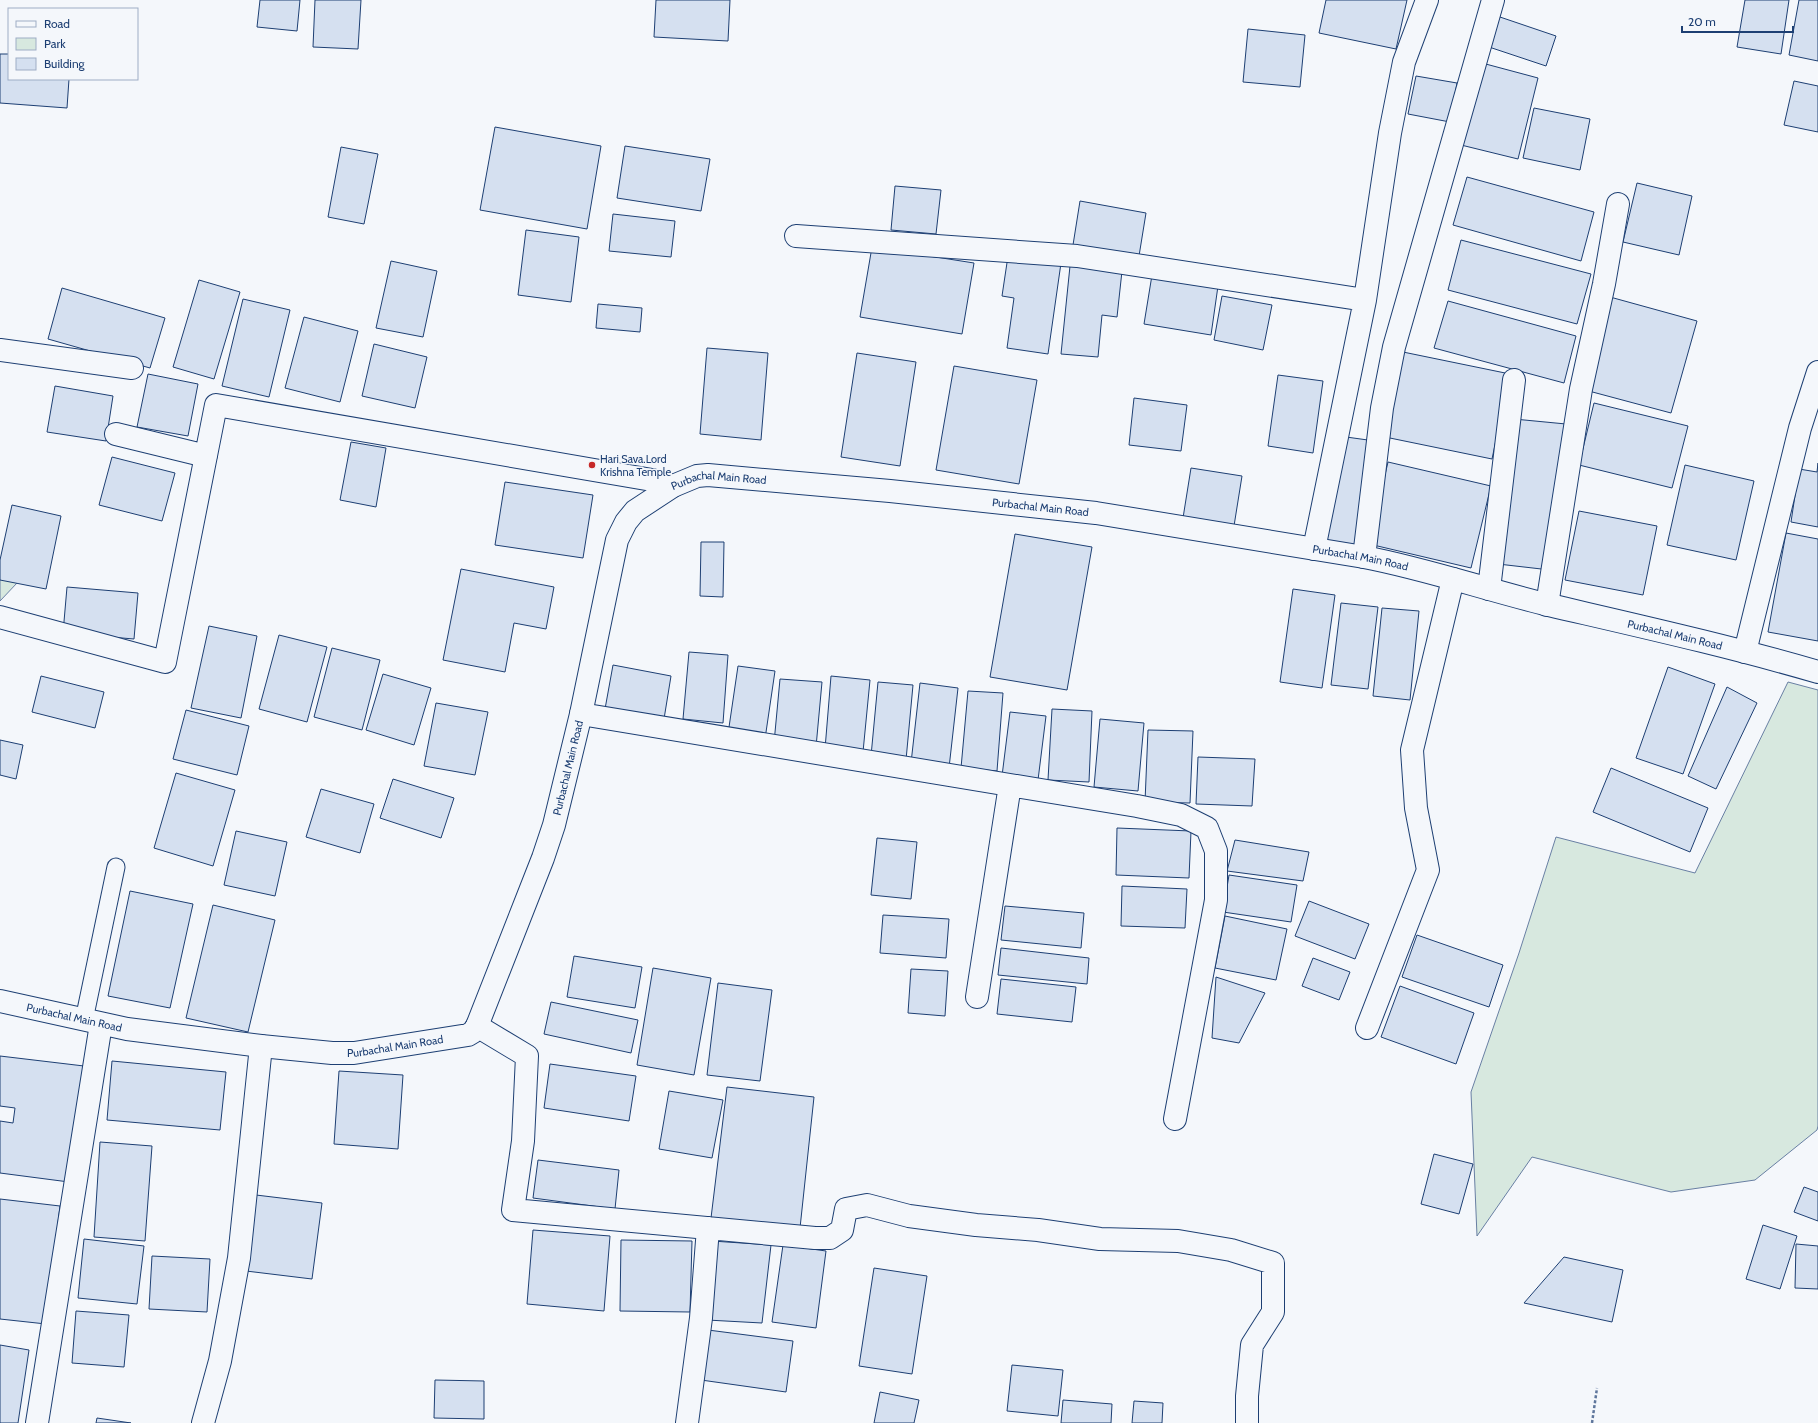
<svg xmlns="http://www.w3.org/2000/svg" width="1818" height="1423" font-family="Cabin,sans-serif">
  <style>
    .green { fill: #d7e8df; stroke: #687fa3 }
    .building { fill: #d5e0f0; stroke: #1d3f73 }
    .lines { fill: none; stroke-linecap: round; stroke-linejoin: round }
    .lane-casing { stroke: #1d3f73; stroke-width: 19 }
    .street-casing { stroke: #1d3f73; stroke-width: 24 }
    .secondary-casing { stroke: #1d3f73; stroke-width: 24 }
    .path { stroke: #5e769c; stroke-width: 2.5; stroke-dasharray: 3 2; stroke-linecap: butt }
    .lane { stroke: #f4f7fb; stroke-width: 17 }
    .street { stroke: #f4f7fb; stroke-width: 22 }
    .secondary { stroke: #f4f7fb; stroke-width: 22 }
    .poi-dot { fill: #c62828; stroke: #f4f7fb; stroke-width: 1.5 }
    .labels { text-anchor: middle; stroke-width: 3; stroke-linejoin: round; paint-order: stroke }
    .poi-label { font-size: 11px; fill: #1d3f73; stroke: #f4f7fb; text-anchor: start }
    .street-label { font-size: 11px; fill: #1d3f73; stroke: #f4f7fb }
  </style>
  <rect width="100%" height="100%" fill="#f4f7fb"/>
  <path class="green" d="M0,577L17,583L0,601Z
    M1788,682L1818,690V1126L1817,1130L1755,1180L1671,1192L1532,1157L1477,1236L1471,1092L1519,953L1556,837L1695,873Z"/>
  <path class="building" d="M260,0H300L297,31L257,27Z
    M315,0H361L358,49L313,47Z
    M656,0H730L728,41L654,37Z
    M1326,0H1407L1396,49L1319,33Z
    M1745,0H1789L1781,54L1737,47Z
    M1799,0H1818V61L1789,55Z
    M1497,16L1556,36L1546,66L1486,46Z
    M1248,29L1305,35L1300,87L1243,82Z
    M0,54H9V79H69L67,108L0,103Z
    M1482,63L1538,78L1518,159L1461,145Z
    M1416,76L1457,83L1450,122L1408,114Z
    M1794,81L1818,86V132L1784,125Z
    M1534,108L1590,119L1580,170L1523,158Z
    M495,127L601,146L587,229L480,210Z
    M625,146L710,159L701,211L617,198Z
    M341,147L378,154L364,224L328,217Z
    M1467,177L1594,212L1581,261L1453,225Z
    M1637,183L1692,196L1679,255L1623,242Z
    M895,186L941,190L936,234L891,230Z
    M1080,201L1146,213L1139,256L1073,245Z
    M613,214L675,221L671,257L609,251Z
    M526,230L579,237L571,302L518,295Z
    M1461,240L1591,274L1577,324L1448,290Z
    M872,247L974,263L962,334L860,317Z
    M1008,256L1061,263L1048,354L1007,348L1014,298L1002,296Z
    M391,261L437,271L423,337L376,328Z
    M1070,266L1122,271L1117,317L1102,315L1098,357L1061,354Z
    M1152,275L1218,286L1211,335L1144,324Z
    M199,280L240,292L214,379L173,367Z
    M62,288L165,318L150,368L48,339Z
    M1222,296L1272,305L1263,350L1214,340Z
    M1610,297L1697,321L1671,413L1585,390Z
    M243,299L290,310L269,397L222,386Z
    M1448,301L1576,336L1564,383L1434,348Z
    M598,304L642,308L640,332L596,328Z
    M304,317L358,331L340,402L285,388Z
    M374,344L427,357L415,408L362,396Z
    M707,348L768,353L761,440L700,434Z
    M1403,352L1510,374L1492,459L1385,437Z
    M857,353L916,362L900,466L841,457Z
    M954,366L1037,380L1019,484L936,470Z
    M148,374L198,384L188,436L137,427Z
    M1278,375L1323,381L1313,453L1268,446Z
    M55,386L113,396L106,441L47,432Z
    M1134,398L1187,405L1181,451L1129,445Z
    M1594,403L1688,426L1672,488L1579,465Z
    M1514,419L1566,424L1550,570L1498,564Z
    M1339,436L1375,441L1361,548L1325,543Z
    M351,442L386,448L376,507L340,500Z
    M112,457L175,473L162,521L99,505Z
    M1388,462L1491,486L1471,568L1369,544Z
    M1818,463V527L1791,522L1799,469L1817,472Z
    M1685,465L1754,481L1736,560L1667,545Z
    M1191,468L1242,476L1234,526L1183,518Z
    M505,482L593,495L583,558L495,545Z
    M12,505L61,516L46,589L0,580V560Z
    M1579,511L1657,526L1643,595L1565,580Z
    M1786,533L1818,539V641L1768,632Z
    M1015,534L1092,547L1067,690L990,677Z
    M701,542H724L723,597L700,596Z
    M461,569L554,587L546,629L514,623L505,672L443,660Z
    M67,587L138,593L134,639L63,633Z
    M1293,589L1335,595L1322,688L1280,682Z
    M1341,603L1378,607L1368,689L1331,685Z
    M1382,608L1419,611L1410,700L1373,696Z
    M209,626L257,636L241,718L191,708Z
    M279,635L327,647L307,722L259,709Z
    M332,648L380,660L362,730L314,717Z
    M689,652L728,655L723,723L683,719Z
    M613,665L671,676L664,719L605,709Z
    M738,666L775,671L765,739L728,734Z
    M1668,667L1715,684L1683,774L1636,758Z
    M383,674L431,688L414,745L366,730Z
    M41,676L104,692L95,728L32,712Z
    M831,676L870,680L863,752L825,749Z
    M780,679L822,682L816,747L774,743Z
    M878,682L913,685L906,760L871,756Z
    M920,683L958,688L949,768L911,763Z
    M1727,687L1757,703L1716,789L1688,776Z
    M968,691L1003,693L997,771L961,768Z
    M436,703L488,712L475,775L424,766Z
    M1052,709L1092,711L1089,782L1048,780Z
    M186,710L249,726L237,775L173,759Z
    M1010,712L1046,716L1038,780L1002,776Z
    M1100,719L1144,723L1138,791L1094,787Z
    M1148,730L1193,731L1190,803L1145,802Z
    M0,740L23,745L16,779L0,775Z
    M1198,757L1255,759L1252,806L1196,804Z
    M1611,768L1708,808L1690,852L1593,812Z
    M176,773L235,790L213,866L154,848Z
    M393,779L454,798L441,838L380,818Z
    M321,789L374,804L360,853L306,837Z
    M1117,828L1191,831L1189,878L1116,875Z
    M236,831L287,842L275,896L224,885Z
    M877,838L917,842L911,899L871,895Z
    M1235,840L1309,852L1303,881L1227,871Z
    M1229,875L1297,885L1291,922L1223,912Z
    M1122,886L1187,889L1185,928L1121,926Z
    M130,891L193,904L170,1008L108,996Z
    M1309,901L1369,924L1355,959L1295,936Z
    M213,905L275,920L248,1032L186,1018Z
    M1005,906L1084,913L1081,948L1001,940Z
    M883,915L949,919L946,958L880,953Z
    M1225,916L1287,929L1276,980L1215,968Z
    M1417,935L1503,965L1489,1007L1402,977Z
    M1001,948L1089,958L1087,984L998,975Z
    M574,956L642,967L635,1008L567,997Z
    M1313,958L1350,972L1339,1000L1302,986Z
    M653,968L711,978L694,1075L637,1065Z
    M911,969L948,971L945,1016L908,1013Z
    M1216,977L1265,993L1239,1043L1212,1038Z
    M1001,979L1076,987L1072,1022L997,1014Z
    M718,983L772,990L760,1081L707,1075Z
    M1400,986L1474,1013L1456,1064L1381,1037Z
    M551,1002L638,1020L631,1053L544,1034Z
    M0,1056L84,1066L69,1182L0,1173V1121L13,1123L15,1108L0,1106Z
    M112,1061L226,1072L220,1130L107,1120Z
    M550,1064L636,1076L629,1121L544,1108Z
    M339,1071L403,1075L398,1149L334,1144Z
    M727,1087L814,1097L800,1228L711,1218Z
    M669,1091L723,1100L712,1158L659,1149Z
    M100,1142L152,1146L145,1241L94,1237Z
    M1434,1154L1473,1164L1459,1214L1421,1204Z
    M538,1160L619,1170L615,1209L533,1198Z
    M1804,1187L1818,1192V1221L1794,1212Z
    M256,1195L322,1203L312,1279L246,1271Z
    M0,1199L60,1206L46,1324L0,1319Z
    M1763,1225L1797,1236L1780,1289L1746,1279Z
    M533,1230L610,1236L604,1311L527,1304Z
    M84,1239L144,1246L137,1304L78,1298Z
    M621,1240L692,1241L690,1312L620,1311Z
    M712,1241L771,1245L762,1323L707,1320Z
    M1796,1244L1818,1246V1289L1795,1288Z
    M783,1245L826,1251L816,1328L772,1322Z
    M152,1256L210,1259L207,1312L149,1309Z
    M1564,1257L1623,1270L1612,1322L1524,1303Z
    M874,1268L927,1276L912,1374L859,1366Z
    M76,1311L129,1315L124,1367L72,1363Z
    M708,1330L793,1341L786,1392L701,1380Z
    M0,1345L29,1350L18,1423H0Z
    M1012,1365L1063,1370L1058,1416L1007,1411Z
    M435,1380L484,1381V1419L434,1418Z
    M880,1392L919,1400L914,1423H874Z
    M1063,1400L1112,1404L1111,1423H1061Z
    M1134,1401L1163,1403L1162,1423H1132Z
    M97,1418L131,1423H96Z"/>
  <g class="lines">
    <g class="lane-casing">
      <path id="lane" d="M84,1020L116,867"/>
    </g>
    <g class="street-casing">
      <path id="street" d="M796,236L1077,256L1365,300
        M0,350L132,368
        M116,434L206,456
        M1314,549L1365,300L1390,133L1404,62L1427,0
        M1364,557L1382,408L1394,347L1493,0
        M1489,589L1514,380
        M1547,605L1581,389L1604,284L1618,204
        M0,617L165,662L216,405L652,480L673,486
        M1745,652L1800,428L1818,372
        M581,714L1137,806L1181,815L1207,828L1216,851V900L1175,1119
        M977,997L1010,785
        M477,1026L527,1056L523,1141L513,1210L815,1238H830L842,1230L846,1209L867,1205L909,1216L976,1225L1038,1230L1100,1239L1178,1241L1231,1250L1273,1263V1312L1252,1345L1247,1396V1423
        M1367,1028L1428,870L1416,808L1412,750L1453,579
        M37,1423L101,1024
        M203,1423L220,1361L239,1258L261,1046
        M687,1423L701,1318L708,1228"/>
    </g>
    <g class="secondary-casing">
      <g id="secondary">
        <path id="s1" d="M0,1001L127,1029L261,1046L332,1053H354L468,1035L473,1032L477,1026L543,858L554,825L581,714L617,540L626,522L635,511L673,486L697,476L708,475L890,491L1096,513L1364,557C1427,569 1487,590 1549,605C1639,626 1729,646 1818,672"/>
      </g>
    </g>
    <path class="path" d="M1592,1423L1597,1388"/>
    <use href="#lane" class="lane"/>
    <use href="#street" class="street"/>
    <use href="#secondary" class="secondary"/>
  </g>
  <circle class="poi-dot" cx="592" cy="465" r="4"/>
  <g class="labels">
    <g class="poi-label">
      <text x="600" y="463">Hari Sava.Lord<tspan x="600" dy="13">Krishna Temple</tspan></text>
    </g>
    <g class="street-label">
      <text dy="4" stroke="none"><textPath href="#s1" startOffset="1121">Purbachal Main Road</textPath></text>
      <text dy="4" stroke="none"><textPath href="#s1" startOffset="1445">Purbachal Main Road</textPath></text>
      <text dy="4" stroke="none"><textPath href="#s1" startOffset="1769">Purbachal Main Road</textPath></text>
      <text dy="4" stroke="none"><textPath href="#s1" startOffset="2093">Purbachal Main Road</textPath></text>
      <text dy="4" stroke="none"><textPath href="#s1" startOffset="761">Purbachal Main Road</textPath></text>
      <text dy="4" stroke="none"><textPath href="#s1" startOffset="76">Purbachal Main Road</textPath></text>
      <text dy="4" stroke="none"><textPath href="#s1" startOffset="400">Purbachal Main Road</textPath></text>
    </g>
  </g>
  <rect x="8" y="8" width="130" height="72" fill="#f4f7fb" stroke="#9eadc5"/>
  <rect x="16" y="21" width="20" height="6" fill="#f4f7fb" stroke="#9eadc5"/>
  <text x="44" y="28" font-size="12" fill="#1d3f73">Road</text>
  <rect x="16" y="38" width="20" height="12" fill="#d7e8df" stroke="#9eadc5"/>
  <text x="44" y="48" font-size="12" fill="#1d3f73">Park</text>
  <rect x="16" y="58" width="20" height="12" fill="#d5e0f0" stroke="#9eadc5"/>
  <text x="44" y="68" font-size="12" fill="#1d3f73">Building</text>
  <path d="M1682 26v6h111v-6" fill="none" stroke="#1d3f73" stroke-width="2"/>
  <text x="1688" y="26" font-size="12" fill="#1d3f73" stroke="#f4f7fb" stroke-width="3" paint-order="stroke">20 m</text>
</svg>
